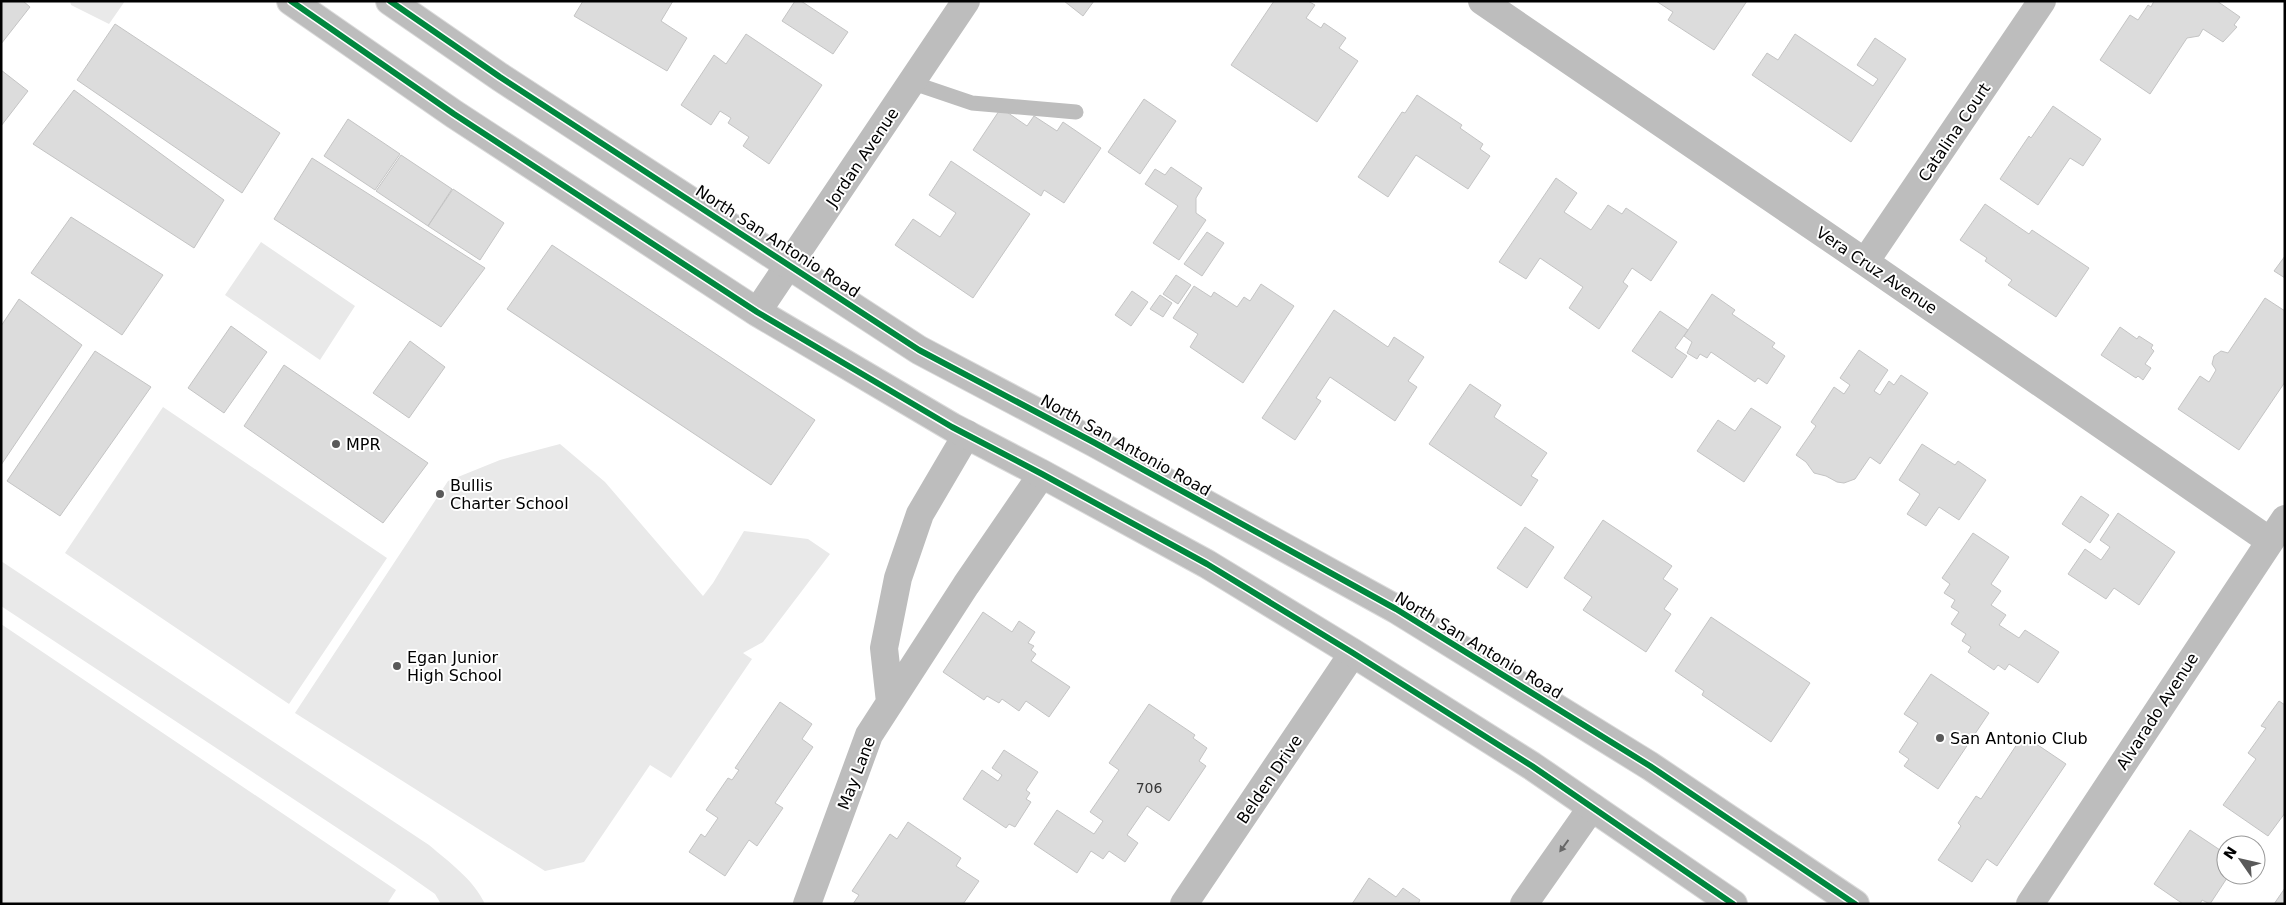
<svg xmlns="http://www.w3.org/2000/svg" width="2286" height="905" font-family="'DejaVu Sans',sans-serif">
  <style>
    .green { fill: #e9e9e9 }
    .building { fill: #dcdcdc; stroke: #c4c4c4 }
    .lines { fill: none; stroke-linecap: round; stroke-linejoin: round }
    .primary-casing { stroke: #dbdbdb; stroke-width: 30 }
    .service { stroke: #bdbdbd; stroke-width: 15 }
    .minor { stroke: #bdbdbd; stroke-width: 28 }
    .primary { stroke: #bdbdbd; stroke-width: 28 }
    .cycleway-casing { stroke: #fff; stroke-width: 9 }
    .cycleway { stroke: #00873e; stroke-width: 6 }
    .oneway { fill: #686868 }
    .poi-dot { fill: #595959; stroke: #fff; stroke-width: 2 }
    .labels { text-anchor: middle; stroke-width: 4; stroke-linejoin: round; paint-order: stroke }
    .number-label { font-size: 14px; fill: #373737 }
    .street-label { font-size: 16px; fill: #000; stroke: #fff }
    .poi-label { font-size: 16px; fill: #000; stroke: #fff; text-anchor: start }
  </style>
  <rect width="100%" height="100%" fill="#fff"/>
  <path class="green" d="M70,1H125L109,24L71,5Z
    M261,242L355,306L320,360L225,295Z
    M163,407L387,558L289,704L65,553Z
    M560,444L605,482L703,596L713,583L744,531L808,539L830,554L763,642L743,653L752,659L671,778L650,765L584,862L545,871L295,713L448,481L500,460Z
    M1,561L429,845C450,863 473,879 485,904H441L435,894L395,866L1,606Z
    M1,624L396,890L387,904H1Z"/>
  <path class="building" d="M1,1H23L30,7L1,44Z
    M583,1H673L661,21L687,38L667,71L574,16Z
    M795,1H801L848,32L833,54L782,21Z
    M1064,1H1094L1083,16Z
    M1274,1H1308L1315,5L1306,18L1321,28L1324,23L1346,38L1339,48L1358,61L1317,122L1231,65Z
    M1656,1H1747L1714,50L1668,20L1673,12Z
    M2154,1H2217L2240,17L2234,25L2237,27L2223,42L2203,29L2199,36L2187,38L2150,94L2100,60L2130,15L2138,20L2148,5L2151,7Z
    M115,24L280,133L242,193L77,80Z
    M746,34L822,85L769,164L743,146L749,137L728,123L731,118L720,111L711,125L681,105L714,55L726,64Z
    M1795,34L1873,86L1878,79L1857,65L1875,38L1906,59L1851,142L1752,75L1767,53L1778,60Z
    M1,70L28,91L1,126Z
    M74,90L224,200L194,248L33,144Z
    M1417,95L1462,125L1460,128L1483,144L1480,149L1490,156L1468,189L1416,155L1388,197L1358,177L1402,112L1405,113Z
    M1144,99L1176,121L1140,174L1108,152Z
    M2053,106L2101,139L2083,166L2070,158L2038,205L2000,179L2029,136L2031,138Z
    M1001,108L1027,126L1034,116L1057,131L1063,122L1101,148L1064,203L1044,190L1041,196L973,150Z
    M348,119L400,154L375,190L324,156Z
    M401,155L452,189L428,226L376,191Z
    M312,158L485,268L441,327L274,219Z
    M951,161L1030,214L973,298L895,245L913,219L940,237L956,213L929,195Z
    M1171,167L1202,188L1196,198V213L1206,220L1179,260L1153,243L1178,206L1145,184L1155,169L1165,175Z
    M1556,178L1577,193L1564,212L1591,230L1608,205L1622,214L1626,208L1677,242L1651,281L1632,268L1623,282L1628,286L1599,329L1569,308L1583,287L1540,258L1526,279L1499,262Z
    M453,189L504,223L480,260L428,226Z
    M1985,204L2029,234L2032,230L2089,268L2056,317L2008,285L2012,280L1985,261L1987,258L1960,240Z
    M71,217L163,275L122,335L31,273Z
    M1207,232L1224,243L1202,276L1184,264Z
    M552,245L815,420L771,485L507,309Z
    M2285,256V278L2274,271Z
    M1176,275L1191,285L1178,304L1163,294Z
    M1261,284L1294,306L1243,383L1190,347L1198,334L1173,318L1194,286L1211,297L1214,292L1237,307L1244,297L1250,301Z
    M1132,291L1148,302L1131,326L1115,315Z
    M1712,294L1735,310L1732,314L1775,343L1772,347L1785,356L1767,384L1758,378L1755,382L1711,352L1707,358L1700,354L1697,359L1687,353L1692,342L1684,336Z
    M1160,295L1172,303L1163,317L1150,309Z
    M2265,298L2285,311V382L2239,450L2178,409L2200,376L2209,382L2216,370L2212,364L2214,356L2221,351L2228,353Z
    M19,299L82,345L1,465V326Z
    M1334,310L1388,347L1394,337L1424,357L1408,381L1417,387L1395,421L1330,377L1316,398L1321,401L1295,440L1262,418Z
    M1660,311L1688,330L1675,348L1687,356L1672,378L1632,351Z
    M231,326L267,352L224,413L188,388Z
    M2120,327L2137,339L2139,336L2153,345L2151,348L2154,351L2145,364L2151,368L2143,380L2138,376L2136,378L2101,355Z
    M410,341L445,367L409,418L373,393Z
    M1859,350L1888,370L1874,391L1880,395L1889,381L1894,385L1901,375L1928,393L1880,464L1870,457L1855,479L1844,483L1837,482L1826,476L1814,473L1806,462L1796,455L1816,426L1811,422L1834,387L1844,394L1850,385L1840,378Z
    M95,351L151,387L60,516L7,481Z
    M284,365L428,463L383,523L244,426Z
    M1470,384L1501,405L1494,417L1547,453L1531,476L1538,480L1521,506L1429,444Z
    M1751,408L1781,427L1744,482L1697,451L1718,420L1735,431Z
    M1922,444L1955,465L1958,461L1986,480L1959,520L1939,507L1926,526L1907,514L1920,494L1899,480Z
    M2081,496L2109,515L2090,543L2062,524Z
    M2118,513L2175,552L2139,605L2114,588L2106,599L2068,574L2085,549L2101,560L2110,547L2100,540Z
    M1603,520L1672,566L1663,579L1678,589L1664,609L1671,614L1646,652L1583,610L1592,597L1564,578Z
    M1525,527L1554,547L1527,588L1497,568Z
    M1973,533L2009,557L1991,584L2001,591L1991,605L2006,615L1999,625L2019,638L2025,630L2059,652L2038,683L2009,664L2005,670L1998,665L1994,670L1968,652L1971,647L1962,641L1966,634L1951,624L1959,612L1951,607L1955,600L1944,593L1950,584L1942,578Z
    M983,612L1012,632L1019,621L1035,632L1028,643L1034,646L1031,650L1036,654L1031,661L1070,687L1049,717L1026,701L1019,711L1002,699L999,703L987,696L984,700L943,672Z
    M1711,617L1810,683L1771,742L1702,695L1704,691L1675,671Z
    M1931,674L1989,713L1938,789L1904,766L1909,759L1899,752L1918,723L1904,714Z
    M2279,701L2285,705V813L2268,836L2223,805L2256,759L2248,753L2266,728L2261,726Z
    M780,702L812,724L802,739L813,747L775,803L783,808L757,846L749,840L725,876L689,852L701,834L705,837L718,818L706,810L728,778L732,780L739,770L735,768Z
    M1149,704L1195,735L1193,738L1207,748L1199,761L1206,766L1169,821L1147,806L1127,835L1138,843L1125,862L1109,851L1103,859L1091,851L1077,873L1034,844L1057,810L1094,834L1103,821L1090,812L1119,770L1109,763Z
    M2023,735L2066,764L1997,866L1987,859L1972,882L1938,860L1961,826L1958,823L1976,796L1981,799Z
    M1004,750L1038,772L1026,790L1030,793L1026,799L1031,802L1015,827L1009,824L1006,828L963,799L982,770L998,781L1002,775L992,768Z
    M908,822L961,858L956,866L979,881L963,904H853L859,895L852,891L890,834L897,839Z
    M2190,830L2226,854V875H2229L2210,904L2202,900L2200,904H2183L2154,884Z
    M1369,878L1396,897L1403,888L1420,900L1418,904H1352Z
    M2285,888V904H2274Z"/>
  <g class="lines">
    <g class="primary-casing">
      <path id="primary" d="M291,1L454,114L757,312L952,427L1042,474L1207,564L1353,653L1532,766L1733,904
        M390,1L500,77L919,350L1095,443L1396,609L1650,766L1855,904"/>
    </g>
    <path class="service" d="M913,83L972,103L1076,112"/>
    <path class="minor" d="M1482,1L1865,262L2270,541
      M1865,262L2042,1
      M757,312L966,1
      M890,702L884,648L898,578L920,514L967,434
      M807,904L869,735L966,585L1042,474
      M1184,904L1353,653
      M1524,904L1592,807
      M2030,904L2285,519"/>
    <use href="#primary" class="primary"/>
    <g class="cycleway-casing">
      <path id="cycleway" d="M291,1L454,114L757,312L952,427L1042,474L1207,564L1353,653L1532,766L1733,904
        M390,1L500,77L919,350L1095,443L1396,609L1650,766L1855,904"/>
    </g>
    <use href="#cycleway" class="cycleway"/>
  </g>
  <defs><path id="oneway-solid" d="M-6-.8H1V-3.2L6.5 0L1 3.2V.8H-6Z" transform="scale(1.25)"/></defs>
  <use class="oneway" href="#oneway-solid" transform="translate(1564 846) rotate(126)"/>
  <g class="poi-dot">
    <circle cx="336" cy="444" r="5"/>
    <circle cx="440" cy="494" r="5"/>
    <circle cx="397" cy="666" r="5"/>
    <circle cx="1940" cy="738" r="5"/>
  </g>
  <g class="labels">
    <g class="number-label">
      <text x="1149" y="793">706</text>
    </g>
    <g class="street-label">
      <text transform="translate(1954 132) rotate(-56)" y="6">Catalina Court</text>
      <text transform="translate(862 157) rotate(-56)" y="6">Jordan Avenue</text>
      <text transform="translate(778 241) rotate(33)" y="6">North San Antonio Road</text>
      <text transform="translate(1877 270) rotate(34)" y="6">Vera Cruz Avenue</text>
      <text transform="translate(1126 445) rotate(29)" y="6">North San Antonio Road</text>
      <text transform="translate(1479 645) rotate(31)" y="6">North San Antonio Road</text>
      <text transform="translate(2157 711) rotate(-57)" y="6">Alvarado Avenue</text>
      <text transform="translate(856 773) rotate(-69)" y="6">May Lane</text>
      <text transform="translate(1269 779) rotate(-56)" y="6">Belden Drive</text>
    </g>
    <g class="poi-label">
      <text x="346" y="450">MPR</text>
      <text x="450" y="491">Bullis<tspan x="450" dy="18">Charter School</tspan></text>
      <text x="407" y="663">Egan Junior<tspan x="407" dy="18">High School</tspan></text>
      <text x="1950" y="744">San Antonio Club</text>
    </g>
  </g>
  <rect width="2286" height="905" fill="none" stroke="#000000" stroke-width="5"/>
  <g transform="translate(2241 860) rotate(304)"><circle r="24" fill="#ffffff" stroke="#999999"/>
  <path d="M0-4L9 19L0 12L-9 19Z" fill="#595959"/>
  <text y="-8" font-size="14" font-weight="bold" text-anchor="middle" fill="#000000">N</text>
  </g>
</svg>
